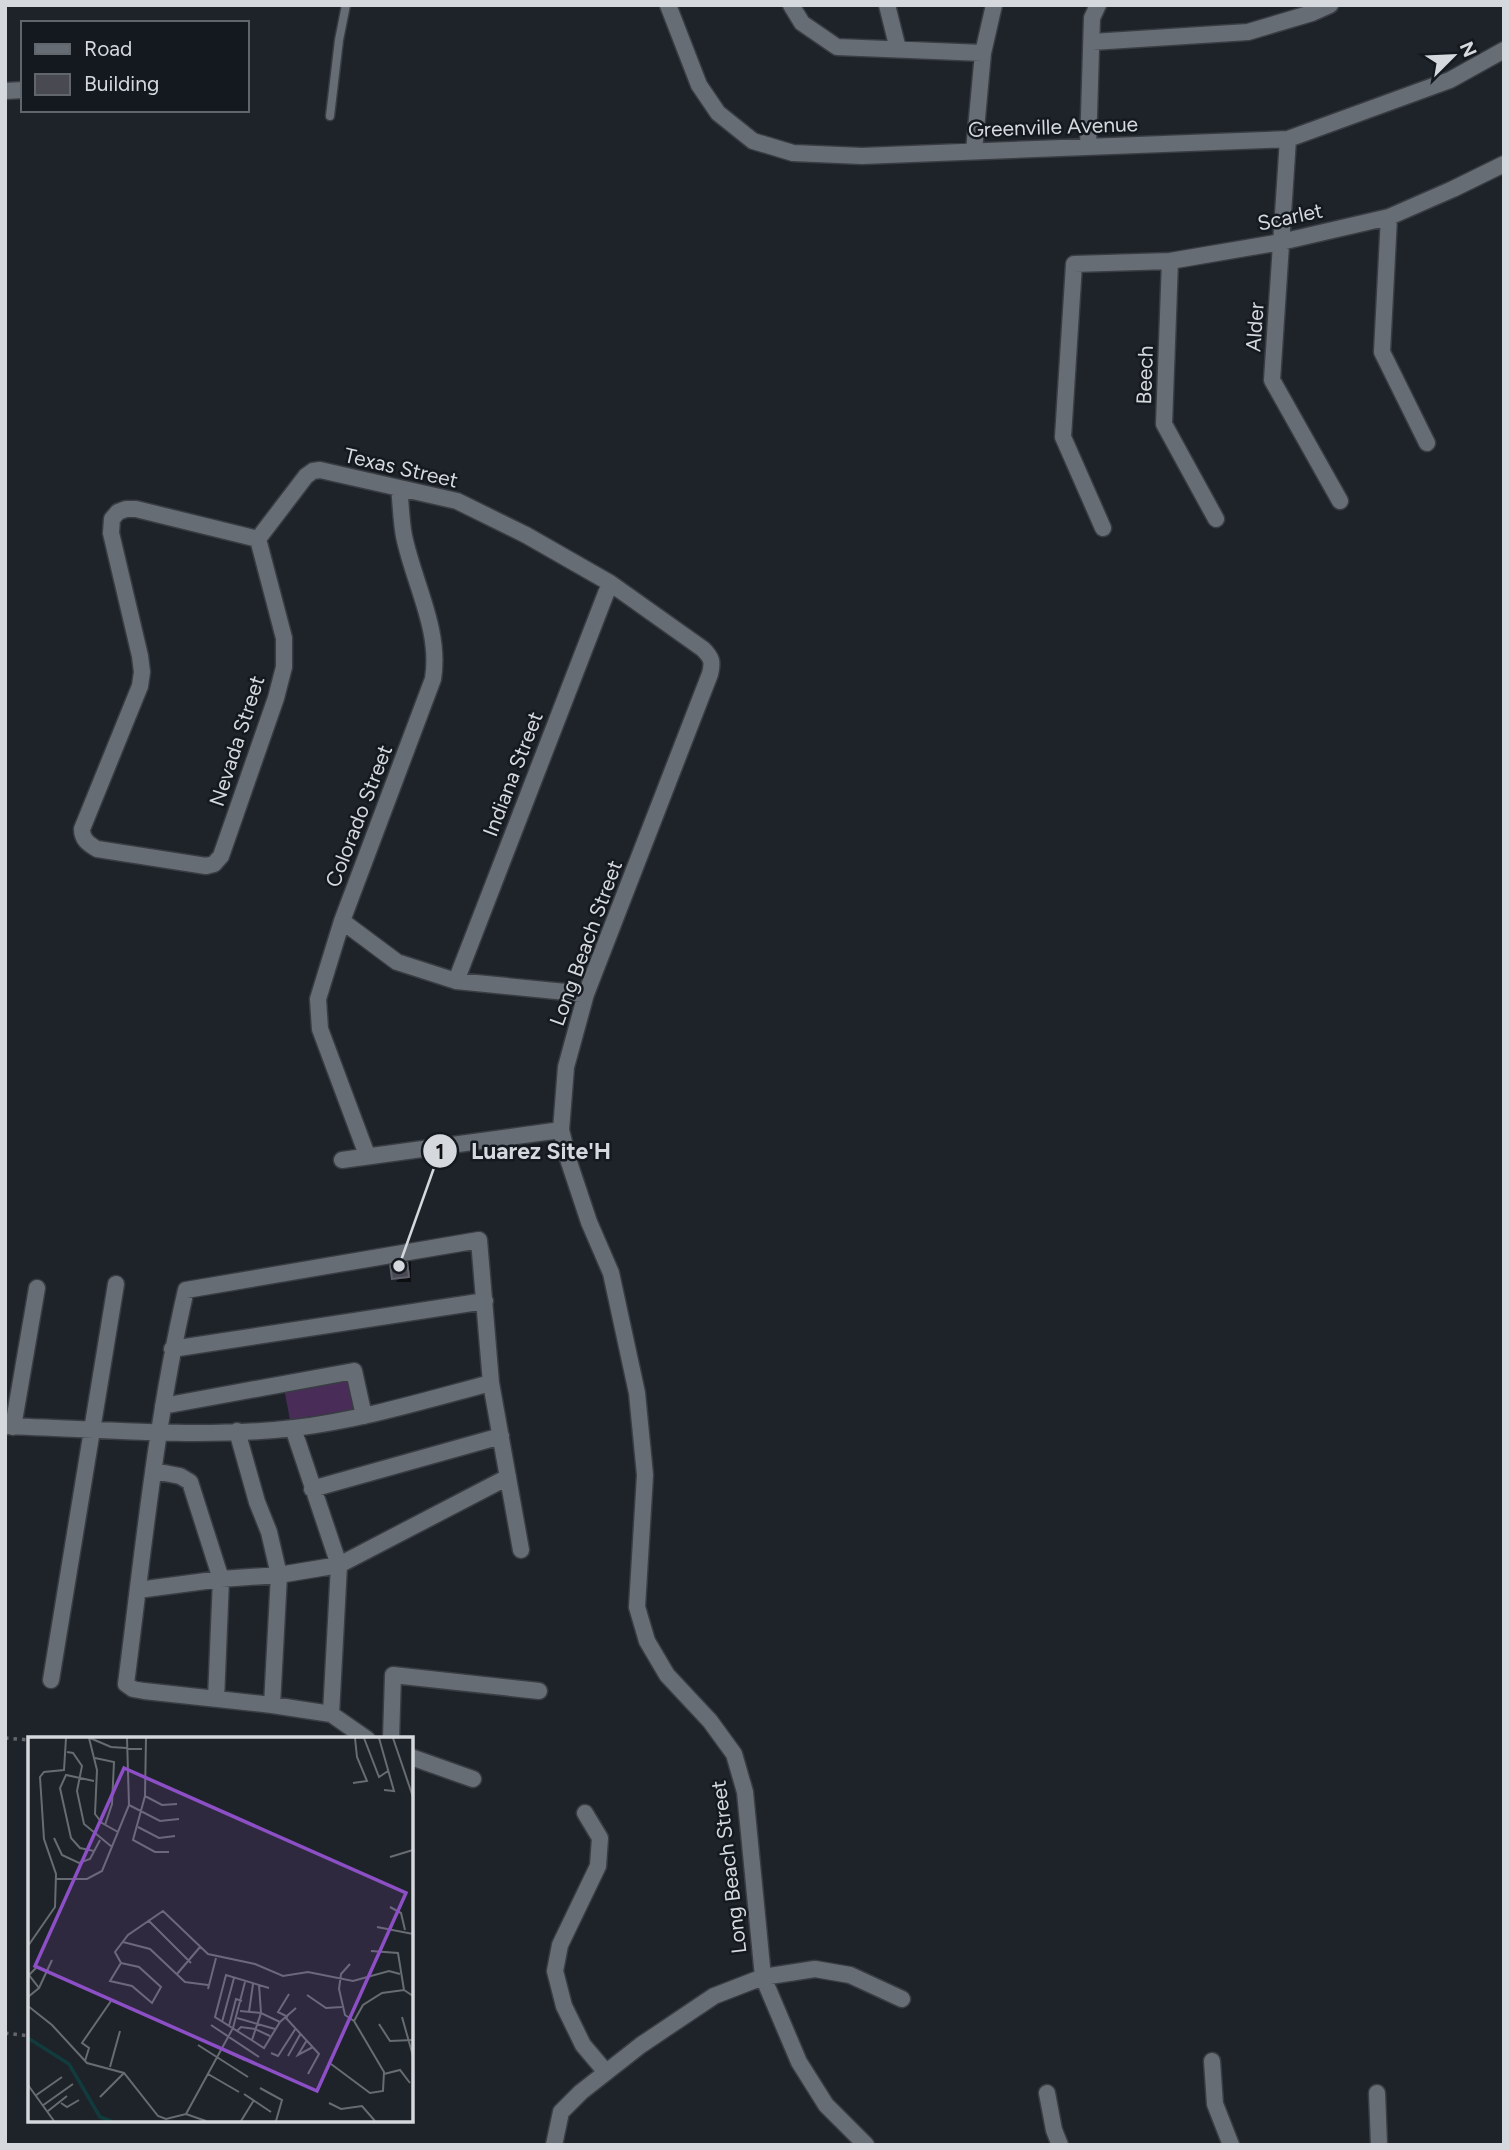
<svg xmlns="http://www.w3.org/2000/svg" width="1509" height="2150" font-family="Figtree,sans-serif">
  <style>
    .green { fill: #492d58 }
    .building { fill: #494952; stroke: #61616b; stroke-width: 2; filter: url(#shadow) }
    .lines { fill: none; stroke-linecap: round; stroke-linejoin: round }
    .service-casing { stroke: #393d43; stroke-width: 11 }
    .minor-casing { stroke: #393d43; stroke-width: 19 }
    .path { stroke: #63676d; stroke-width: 3.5; stroke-dasharray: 3.5 5; stroke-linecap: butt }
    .service { stroke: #676d75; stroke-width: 8 }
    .minor { stroke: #676d75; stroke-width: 16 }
    .labels { text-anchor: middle; stroke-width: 5; stroke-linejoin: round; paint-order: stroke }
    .street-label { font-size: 21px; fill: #d5d9dd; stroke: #141920 }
    .inset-river { fill: none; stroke: #113b3d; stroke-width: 3.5 }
    .inset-road { fill: none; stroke: #676c71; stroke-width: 2 }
    .view { fill: #8d4fc5; fill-opacity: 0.15; stroke: #8d4fc5; stroke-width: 3.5 }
    .inset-edge { fill: none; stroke: #d5d9dd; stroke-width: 3.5 }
    .leader { fill: none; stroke: #d5d9dd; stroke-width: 2.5 }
    .callout-dot { fill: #d5d9dd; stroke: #141920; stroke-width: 2.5 }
    .mark-label { font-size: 21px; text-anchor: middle; font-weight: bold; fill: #111 }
    .callout-label { font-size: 23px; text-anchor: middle; font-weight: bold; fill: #d5d9dd; stroke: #141920; stroke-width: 5; stroke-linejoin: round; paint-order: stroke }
  </style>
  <defs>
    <filter id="shadow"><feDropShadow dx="6" dy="6" stdDeviation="0" flood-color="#0009"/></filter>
  </defs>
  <rect width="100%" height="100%" fill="#1e2329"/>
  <path class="green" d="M350,1376L356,1409L290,1420L284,1388Z"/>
  <path class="building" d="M406,1254L409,1277L392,1279L389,1255Z"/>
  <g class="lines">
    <g class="service-casing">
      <path id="service" d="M330,116L339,40L346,5"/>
    </g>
    <g class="minor-casing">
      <path id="minor" d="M668,5L699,85L718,113L753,141L793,153L862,156L1288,139L1450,80L1504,50
        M791,5L802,23L837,47L983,53
        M887,5L898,49
        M1092,42L1248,32L1312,13L1330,5
        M5,91L23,90
        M1288,139L1272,380L1340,501
        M1088,147L1092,18L1098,5
        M974,151L983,53L994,5
        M1389,217L1382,352L1427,443
        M1170,261L1164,424L1216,519
        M126,509H136L258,539L284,638V667L276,698L221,856L214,864L206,866L97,849C89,844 82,840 82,829L140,686L142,672L140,656L111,533L112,519L118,512Z
        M1103,528L1063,437L1074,264L1170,261L1281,242L1389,217L1453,189L1504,164
        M258,539L306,476L313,471L320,470L457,501L526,535L610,583L703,649C712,658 713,662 710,674L586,994L566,1067L561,1130L569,1162L589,1222L611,1273L637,1393L645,1475L637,1607L647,1641L667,1675L710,1721L734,1754L745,1792L763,1977L799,2062L826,2105L866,2145
        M342,921L397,962L456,981L586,994
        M456,981L610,583
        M367,1155L320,1029L318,999L342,921L433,679C441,630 414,584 404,536C401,521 401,504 399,488
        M342,1160L561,1130
        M172,1349L485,1301
        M163,1406L354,1371L364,1416
        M5,1426C101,1429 198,1439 294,1428C361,1420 426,1400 491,1383
        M13,1427L37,1288
        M293,1428L339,1565L331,1714
        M237,1431L257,1502L269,1532L279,1575L272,1705
        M154,1471L180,1476L190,1482L221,1579L216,1699
        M312,1489L501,1436
        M138,1590L221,1579L279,1575L339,1565L508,1477
        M51,1680L116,1284
        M367,1739L331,1714L272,1705L144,1691L133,1689L126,1684C143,1552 156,1419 186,1290L479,1240L491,1383L521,1550
        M391,1739L393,1675L539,1691
        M411,1757L473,1779
        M585,1813L600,1838L598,1866L560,1945L555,1971L564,2006L583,2045L605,2071
        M1212,2061L1215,2104L1231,2145
        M1047,2093L1054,2130L1060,2145
        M1377,2093L1379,2145
        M554,2145L561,2112L581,2092L641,2045L714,1996L763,1977L815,1969L850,1975L902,1999"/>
    </g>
    <path class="path" d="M5,1738L30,1740
      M5,2033L30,2036"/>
    <use href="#service" class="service"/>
    <use href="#minor" class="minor"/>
  </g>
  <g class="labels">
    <g class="street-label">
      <text transform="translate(1053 127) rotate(-2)" y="7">Greenville Avenue</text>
      <text transform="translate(1290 217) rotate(-12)" y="7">Scarlet</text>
      <text transform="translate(1255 327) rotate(-86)" y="7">Alder</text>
      <text transform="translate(1145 375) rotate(-88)" y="7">Beech</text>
      <text transform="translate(401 468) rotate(13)" y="7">Texas Street</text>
      <text transform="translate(237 741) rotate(-72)" y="7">Nevada Street</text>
      <text transform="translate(513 774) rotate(-69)" y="7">Indiana Street</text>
      <text transform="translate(359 816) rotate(-69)" y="7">Colorado Street</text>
      <text transform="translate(586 943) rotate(-70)" y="7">Long Beach Street</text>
      <text transform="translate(729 1867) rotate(-97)" y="7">Long Beach Street</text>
    </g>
  </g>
  <g transform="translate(28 1737)">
    <rect width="385" height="385" fill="#1e2329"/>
    <path class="inset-river" d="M0,301L41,327L72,380L83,384"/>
    <path class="inset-road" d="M61,1L69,33L67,77L74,86L90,95M62,1L83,10L114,12M118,1L117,59L105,103L127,115H141M336,1L351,40L360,34M351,1L366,54L356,53M365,1L385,60M39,15L45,16L54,29L49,54L56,87L84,110M67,21L86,25L84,67L77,88M325,46L339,44L329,20L327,1M117,59L134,68L149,67M101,68L132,84L151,82M110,90L131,101L147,99M26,101L34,118L51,126L62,122L72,103M66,114L52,111L43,101L32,51L38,38L66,44M362,120L385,113M28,142H59L74,134L101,68L99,1M362,170L373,176L377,193M120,183L163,226M349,190L385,197M95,205L122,212L157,245L180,248M0,209L27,170L28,137L16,102L12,40L16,35L36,33L38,1M343,214L370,216L376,253M93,226L87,215L100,198L135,174L180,217L227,227L255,239L280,235L325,244L361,234L372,237M93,226L111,230L133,250L124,266L104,249L82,244ZM322,227L313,237L311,252L317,278L326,284M8,231L1,238L11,251M149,237L172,210M241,251L198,238L187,280L236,311L252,285L268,271M180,252L188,221M279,258L298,271L314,270M0,260L11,251L24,223M0,269L24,288L59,326L96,336L130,379L138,382L158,377L178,384M212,274L233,276L252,285M221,275L225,247M260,280L250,275L261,257M374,280L385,319M209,281L247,292M258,281L291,317L280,337M194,285L206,241M351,287L362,304L385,303M183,288L231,320M201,289L208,262L214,264M209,294L213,290L227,292L242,299M224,303L233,276L231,248M279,303L270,318L285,310M170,308L220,340M194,312L217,323M243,316L250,319L268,291M260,319L273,296M57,324L61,311L54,306L83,264M303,327L342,356L355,354L356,335L326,284L335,268L354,256L376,253L385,259M82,330L92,294M180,337L211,355M356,337L372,333L382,346M0,348L26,384M232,351L254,363L248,384M216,357L243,375M7,359L34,340M72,360L96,336M33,366L39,370L51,363M301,366L313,372L334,369L347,384M14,369L45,347M20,374L39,359M158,377L205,291L217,245M213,384L226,363"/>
    <path class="view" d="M96,31L378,156L289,354L7,229Z"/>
    <rect width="385" height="385" class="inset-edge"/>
  </g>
  <path class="leader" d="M399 1266L440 1151"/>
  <g class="callout-dot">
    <circle cx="399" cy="1266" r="7"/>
    <circle cx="440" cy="1151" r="18"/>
  </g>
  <g class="mark-label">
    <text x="440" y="1159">1</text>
  </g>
  <g class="callout-label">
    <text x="541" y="1159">Luarez Site'H</text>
  </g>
  <rect width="1509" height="2150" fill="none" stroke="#d5d9dd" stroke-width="14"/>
  <rect x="21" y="21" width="228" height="91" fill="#141920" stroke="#61666c" stroke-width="2"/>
  <rect x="35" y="44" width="35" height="10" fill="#676d75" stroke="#61666c" stroke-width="2"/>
  <text x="84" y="56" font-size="21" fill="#d5d9dd">Road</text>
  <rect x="35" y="74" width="35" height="21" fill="#494952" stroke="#61666c" stroke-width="2"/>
  <text x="84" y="91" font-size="21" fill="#d5d9dd">Building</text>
  <g transform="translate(1453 56) rotate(66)" stroke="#141920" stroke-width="5" paint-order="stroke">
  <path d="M0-5L12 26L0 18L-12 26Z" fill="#d5d9dd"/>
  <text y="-10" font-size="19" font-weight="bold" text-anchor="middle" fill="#d5d9dd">N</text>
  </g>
</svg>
